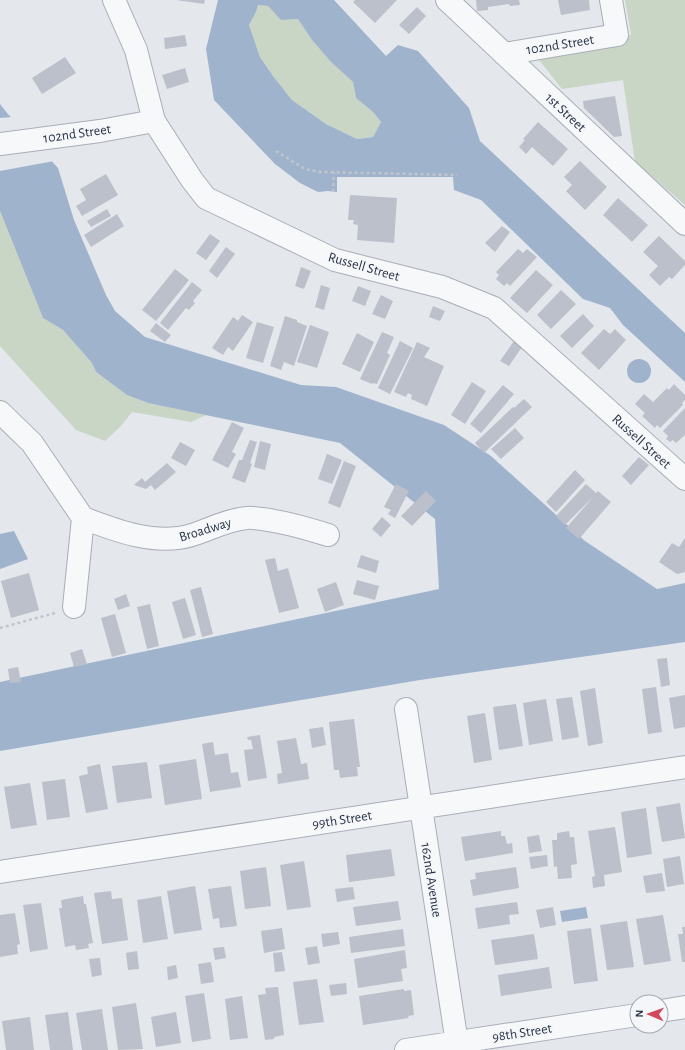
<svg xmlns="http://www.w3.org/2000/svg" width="685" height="1050" font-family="'Alegreya Sans',sans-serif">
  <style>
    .green { fill: #c9d6c5 }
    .water { fill: #9fb4cc; fill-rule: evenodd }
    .pier { fill: #e4e7ec }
    .building { fill: #bbc0ca }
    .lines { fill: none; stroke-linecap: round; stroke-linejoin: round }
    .minor-casing { stroke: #a9aeb7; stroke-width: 24 }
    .path { stroke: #c2c5cb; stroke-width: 2.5; stroke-dasharray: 3 3; stroke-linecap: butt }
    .minor { stroke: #f7f8fa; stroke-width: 22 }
    .labels { text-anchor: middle; stroke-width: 3; stroke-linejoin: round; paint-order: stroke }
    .street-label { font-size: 14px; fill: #2b3445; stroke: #f4f6f9 }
  </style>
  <rect width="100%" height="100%" fill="#e4e7ec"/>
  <path class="green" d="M625,0H685V205L635,162L623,80L562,89L539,60L623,44L631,34Z
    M258,5L268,6L281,20L298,19L312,40L331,62L353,82L356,98L373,112L381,122L373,137L357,139L326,124L292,100L273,76L260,57L249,25L256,12Z
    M0,211L43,318L63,330L92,363L96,372L127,395L148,403L206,415L191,422L132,412L121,426L105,441L76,430L0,346Z"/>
  <path class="water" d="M218,0H334L386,56L398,45L418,51L469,108L480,141L685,333V382L623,325L610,308L583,299L481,200L454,190L453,177H337V192L328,191L318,192L300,183L275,164L214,100L206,49ZM258,5L268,6L281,20L298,19L312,40L331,62L353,82L356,98L373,112L381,122L373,137L357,139L326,124L292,100L273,76L260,57L249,25L256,12Z
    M0,104L7,113L58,168L74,220L106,295L115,311L145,337L301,385L336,387L444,425L491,456L585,541L657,589L685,583V642L420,680L0,751V682L439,589L435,519L340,443L148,403L127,395L96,372L92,363L63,330L43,318L0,211Z
    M627 371a12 12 0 1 1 24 0a12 12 0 1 1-24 0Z
    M14,531L28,559L0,569V534Z
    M586,907L588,918L562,922L560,911Z"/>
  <path class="pier" d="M13,117L54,161L0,171V118Z"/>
  <path class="building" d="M176,0H205L204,4Z
    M355,0H397L375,23L353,2Z
    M476,0H519L520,5L510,6L509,4L488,7V10L477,11Z
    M558,0H589L590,10L561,15Z
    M417,7L426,16L409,34L399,25Z
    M185,35L187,46L165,49L164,38Z
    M65,57L76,73L42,94L32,78Z
    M185,68L189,82L167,89L162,75Z
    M615,96L622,136L614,137L584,108L583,101Z
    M538,122L568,149L553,166L532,147L526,154L519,147L525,140L523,139Z
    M580,161L607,187L585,210L566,191L572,185L564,177Z
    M106,174L118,195L82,216L76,206L86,200L80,189Z
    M350,195L397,198L394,243L357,240L358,225L353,224L354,220H348Z
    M618,198L648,225L632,242L603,215Z
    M107,209L111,216L91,227L87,221Z
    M117,214L124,226L91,247L84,235Z
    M502,226L510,232L495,252L485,243Z
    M210,234L220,241L206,260L196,253Z
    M659,236L685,261V265L672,279L669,277L660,286L649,275L658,266L643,252Z
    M226,247L235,254L217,278L209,271Z
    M518,249L523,253L527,249L537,257L510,286L507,283L504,286L496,279L499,275L496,272Z
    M301,267L311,271L304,289L295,286Z
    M175,269L189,280L156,321L142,310Z
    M536,270L553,285L527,313L510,298Z
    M192,282L202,290L193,301L195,303L189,310L186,308L168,330L160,323Z
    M321,285L330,288L324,310L315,307Z
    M358,286L371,291L365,306L352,301Z
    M561,290L576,304L551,329L537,315Z
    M381,295L393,301L385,319L372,314Z
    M433,306L445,311L440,321L429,317Z
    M583,314L594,326L572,348L560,336Z
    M242,315L253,322L233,351L228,347L223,355L212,348L233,317L238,321Z
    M285,316L297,320V322L307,326L294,366L284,362L281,370L270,366Z
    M257,322L274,327L263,363L246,358Z
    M156,323L171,335L165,342L150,331Z
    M310,325L329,332L317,368L297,362Z
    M604,329L610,334L615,329L626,340L599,370L581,353Z
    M382,332L394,337L387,353L390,355L377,384L373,383L372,384L360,379Z
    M357,333L374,342L360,372L342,364Z
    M400,341L413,348L390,394L378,388Z
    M514,341L522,347L509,366L500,361Z
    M417,342L430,348L424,357L444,366L427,406L411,399L412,395L408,393L406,397L394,392Z
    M472,382L486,391L465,424L451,415Z
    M674,384L685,395V400L682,403L683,405L660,428L657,425L655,428L642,416L645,413L635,404L644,394L653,402L667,388L669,390Z
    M503,385L514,394L481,433L470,424Z
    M524,399L532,407L484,453L475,443L513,407L514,408Z
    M685,408V435L676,443L673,440L670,442L666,439L668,436L663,431Z
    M232,422L244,428L232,452L236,454L228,468L212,460Z
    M515,428L524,438L501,459L491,449Z
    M250,440L257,442L250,463L252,464L245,483L232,478L239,460H242Z
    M260,441L271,444L265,470L254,467Z
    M180,442L195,450L186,466L171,458Z
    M327,454L342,460L332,484L318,479Z
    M639,457L649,465L631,485L622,476Z
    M344,461L356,466L340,508L328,503Z
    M167,463L176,472L155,490L151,485L146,489L134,485L142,478L145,482Z
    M575,470L585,480L556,512L546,502Z
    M396,484L409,491L395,518L388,514L391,510L384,507Z
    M586,484L596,493L598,491L611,502L579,539L566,528L594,496L565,525L556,516Z
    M426,491L436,501L412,526L401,516Z
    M382,517L391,525L381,537L372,529Z
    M685,538V572L677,574L659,562L672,543L679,547Z
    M361,555L379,561L376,573L357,567Z
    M275,558L278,571L288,568L299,608L279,613L265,560Z
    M29,573L39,610L11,618L1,581Z
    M357,580L379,586L375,600L353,594Z
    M336,582L344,605L325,612L317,589Z
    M201,587L213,634L202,637L190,590Z
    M126,594L130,606L118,610L114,599Z
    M185,598L196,635L183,639L172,602Z
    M150,604L159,646L147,649L137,607Z
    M115,614L126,653L112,657L101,618Z
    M82,649L87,664L74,667L70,653Z
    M667,658L670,685L661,687L657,659Z
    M18,667L21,682L10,683L8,669Z
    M656,687L662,732L648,734L642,689Z
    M595,688L603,743L588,746L580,691Z
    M685,695V727L674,729L669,698Z
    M572,697L579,737L562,740L556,699Z
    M546,699L553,741L529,745L523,703Z
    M516,704L523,746L499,750L493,707Z
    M485,713L492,760L474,763L467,716Z
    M354,719L360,767H357L358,776L340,778L339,770H334L329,722Z
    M323,727L326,745L312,748L309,729Z
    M260,735L267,778L248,781L244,750L253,749L251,740H248L247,737Z
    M296,738L301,764L307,763L309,779L278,784L277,774L282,773L277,741Z
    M213,742L215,755L228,753L231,773L238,772L241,787L210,792L202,744Z
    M196,759L202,799L165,805L159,765Z
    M147,762L152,798L117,803L112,766Z
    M100,764L108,809L86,813L79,776L88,774L87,767Z
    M65,779L70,817L47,820L42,782Z
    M30,783L37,825L11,829L4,787Z
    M680,803L685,838L662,842L656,807Z
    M646,808L652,854L627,858L621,812Z
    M615,827L622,872L604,875L605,886L593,888L592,877L595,876L588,831Z
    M501,831V836H505L507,844L512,843L513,853L465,861L461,837Z
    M569,831L570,837H574L577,864L571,865L572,878L558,879L557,866L554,867L552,840H557V833Z
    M539,835L542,851L529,853L527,837Z
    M391,849L395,876L349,882L346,855Z
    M547,855L548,866L531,869L529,857Z
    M680,856L684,884L667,887L663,859Z
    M304,861L311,907L287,910L280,865Z
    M266,867L271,906L245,909L240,871Z
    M516,867L519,888L473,896L470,880L476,879L475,873Z
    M662,873L665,891L646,893L643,876Z
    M195,886L202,930L174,934L167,891Z
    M231,886L237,926L220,928L219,918L213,919L208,889Z
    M353,887L355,899L337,902L335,889Z
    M111,891L112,899L122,898L128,940L102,944L94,893Z
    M83,896L84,904H86L93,943L88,944L89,948L76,950L75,945L65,947L59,908H62L61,900Z
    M161,896L168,939L143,943L137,900Z
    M398,901L401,920L356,926L353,907Z
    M517,902L519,914L509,915L510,924L478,929L475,908Z
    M41,903L48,949L30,952L23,905Z
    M553,907L556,925L540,928L536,910Z
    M15,913L20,944L17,945L18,954L0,957V915Z
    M663,915L671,961L644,965L636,919Z
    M627,921L634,967L607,970L600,925Z
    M682,927H685V962H682L678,934H683Z
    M282,928L285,949L264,953L261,931Z
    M591,928L598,981L574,984L567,931Z
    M403,929L405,946L351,953L349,937Z
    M338,932L340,944L323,947L321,934Z
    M534,934L538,959L495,965L491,940Z
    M317,946L320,963L308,965L305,948Z
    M224,947L226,958L215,960L213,948Z
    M405,950L407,968L401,969L403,981L358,988L354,959Z
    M137,951L139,969L128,970L126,953Z
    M282,952L285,971L275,972L273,953Z
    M100,958L102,975L92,977L89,959Z
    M211,962L214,982L201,984L198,964Z
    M176,965L178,978L168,980L167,967Z
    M549,967L552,988L501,996L498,975Z
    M317,979L324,1022L299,1025L293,982Z
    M346,983L347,994L331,996L329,985Z
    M278,987L284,1035L274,1037V1039L265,1040L258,995L266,994L265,988Z
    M404,989V991L411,990L414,1015L408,1016L409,1018L363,1025L359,996Z
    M204,993L211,1039L192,1042L185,996Z
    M242,996L248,1038L230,1040L225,999Z
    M136,1003L143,1049L118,1050L112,1007Z
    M102,1009L108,1050H82L76,1013Z
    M68,1012L73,1050H50L45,1015Z
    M176,1012L181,1043L156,1047L151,1017Z
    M30,1017L34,1050H6L2,1021Z"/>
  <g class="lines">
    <g class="minor-casing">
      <path id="minor" d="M114,0L136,50L154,121L192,180L206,198L335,260L442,287L494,308L685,479
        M447,0L685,224
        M504,54L617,35L611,0
        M0,144L100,131L154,121
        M0,412L32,443L83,518L74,607
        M83,518C117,531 156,546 192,535C211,529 226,520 247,518C252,517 258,519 262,519C285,522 306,528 328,535
        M406,709L458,1050
        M0,872L685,767
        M661,1011L685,1007
        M406,1050L637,1015"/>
    </g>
    <path class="path" d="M276,151L305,169L320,172L457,175
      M333,192L334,172
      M0,628L55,613"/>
    <use href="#minor" class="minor"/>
  </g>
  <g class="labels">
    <g class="street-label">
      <text transform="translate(560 44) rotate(-9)" y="5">102nd Street</text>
      <text transform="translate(566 112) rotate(43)" y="5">1st Street</text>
      <text transform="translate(77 133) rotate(-8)" y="5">102nd Street</text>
      <text transform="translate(364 266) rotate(16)" y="5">Russell Street</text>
      <text transform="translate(642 441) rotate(42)" y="5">Russell Street</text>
      <text transform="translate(205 529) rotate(-17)" y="5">Broadway</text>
      <text transform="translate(342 819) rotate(-9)" y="5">99th Street</text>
      <text transform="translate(432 880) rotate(81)" y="5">162nd Avenue</text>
      <text transform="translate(522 1032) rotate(-9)" y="5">98th Street</text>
    </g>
  </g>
  <g transform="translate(649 1014) rotate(272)"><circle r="19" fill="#f4f6f9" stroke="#a4a8b1"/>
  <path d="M0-3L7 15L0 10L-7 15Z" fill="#d1495b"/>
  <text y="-6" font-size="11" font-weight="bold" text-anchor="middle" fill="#2b3445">N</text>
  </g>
</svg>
